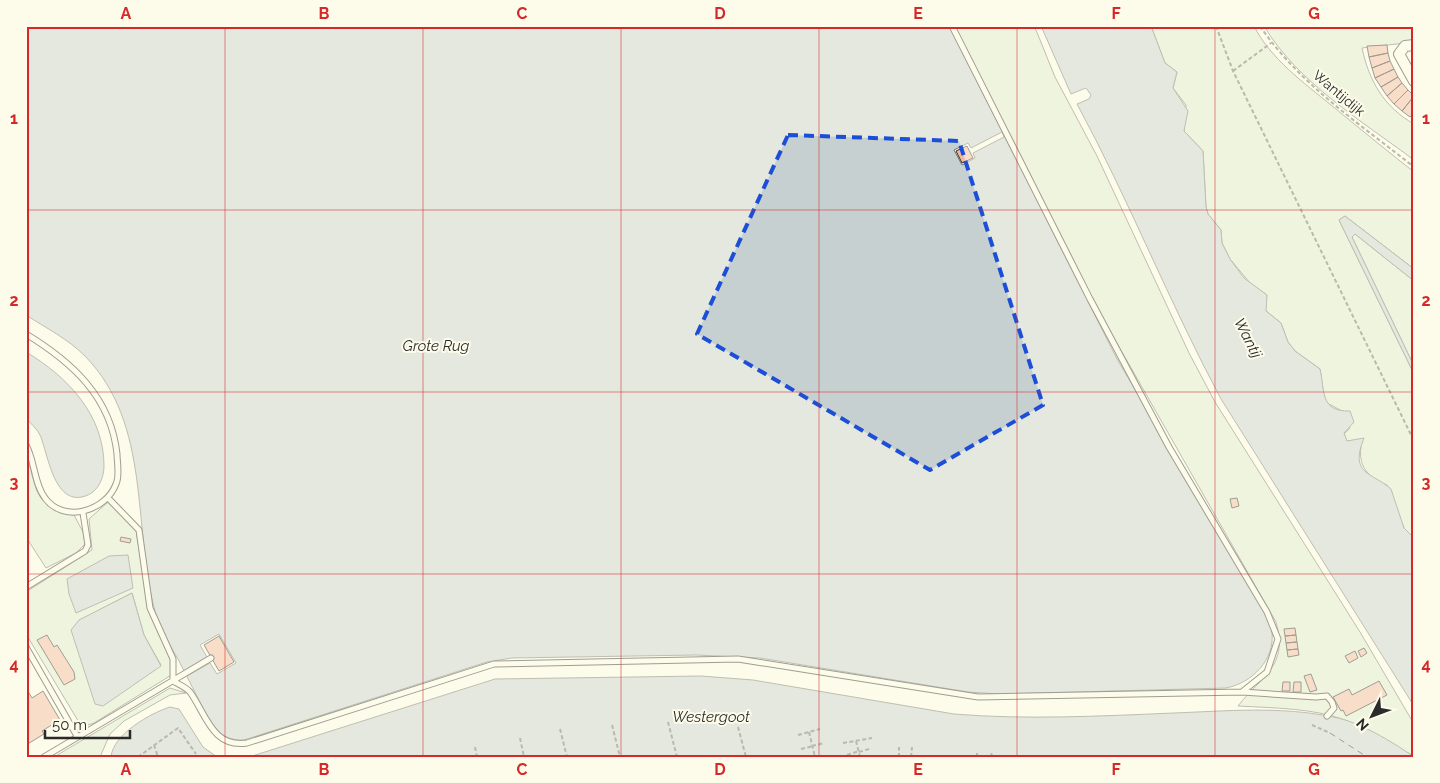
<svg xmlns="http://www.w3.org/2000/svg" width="1440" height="783" font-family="Raleway,sans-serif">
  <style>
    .green { fill: #deebd1; stroke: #74746e; fill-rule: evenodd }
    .water { fill: #c7d0d0; stroke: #74746e }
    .pier { fill: #fdfbea; stroke: #74746e }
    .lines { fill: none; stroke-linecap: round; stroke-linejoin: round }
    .ferry { stroke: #2b2b2b; stroke-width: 1; stroke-dasharray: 6 5; stroke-linecap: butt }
    .building { fill: #f2b8a0; stroke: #2b2b2b }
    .service-casing { stroke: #2b2b2b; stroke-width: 7 }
    .minor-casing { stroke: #2b2b2b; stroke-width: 12 }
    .path { stroke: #6a6964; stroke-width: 2; stroke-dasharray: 4 2.5; stroke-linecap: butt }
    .service { stroke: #fdfbea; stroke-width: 5 }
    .minor { stroke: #fdfbea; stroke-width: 10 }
    .marked { fill: none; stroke: #1d4ed8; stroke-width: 4; stroke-dasharray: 10 6; stroke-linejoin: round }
    .grid { fill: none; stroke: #d62828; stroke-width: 1; stroke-opacity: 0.55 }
    .labels { text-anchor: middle; stroke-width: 4; stroke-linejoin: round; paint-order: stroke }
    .street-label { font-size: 14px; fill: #2b2b2b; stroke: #fdfbea }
    .water-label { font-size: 15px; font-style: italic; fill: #2b2b2b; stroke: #fdfbea }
    .neatline { fill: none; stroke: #d62828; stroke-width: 2 }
    .grid-label { font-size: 16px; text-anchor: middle; font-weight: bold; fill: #d62828 }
  </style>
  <rect width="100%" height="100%" fill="#fdfbea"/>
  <path class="green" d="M954,26H1032L1036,30L1055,77L1097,156L1189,353L1215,402L1360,632L1414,724V756C1391,744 1369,730 1345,720C1313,708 1273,708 1238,706C1261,676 1289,667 1276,622L1098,310Z
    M1151,26H1254C1270,58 1304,83 1331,105C1358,127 1386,150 1414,172V269L1345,216L1339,220L1414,374V538L1404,528L1387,485C1369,478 1358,467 1361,447L1347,441L1344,434L1350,428L1342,411L1327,403L1324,396L1320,369L1295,351L1288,342L1281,323L1265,310L1267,295L1250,283L1230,259L1222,243L1221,230L1208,214L1206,207L1203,151L1184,131L1186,105L1173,88L1177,72L1165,63Z
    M1264,26H1414V42L1362,48C1369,81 1384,107 1414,124V160C1362,121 1298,83 1264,26Z
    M1355,234L1414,281V366L1352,237Z
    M26,452C36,485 33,508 74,515L83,532L85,544L76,553L46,568L26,537Z
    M108,502L136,530L149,610L172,663L173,674L94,723L85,726L80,724L26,634V592L92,550L89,519ZM132,593L144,635L161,665L80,620Z
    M170,688L186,693L170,695L124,721L110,734L100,757H54Z"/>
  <path class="water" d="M26,26H949L1117,359L1262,605C1265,614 1270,623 1272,632C1275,660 1252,683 1226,688L1000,694L968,692L760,658L696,655L512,658L487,662L244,740C225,741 216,731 207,716C197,697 188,678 178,659C169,644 159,628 155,611C132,526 152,425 85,356C68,339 46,328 26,315Z
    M1041,26H1151L1165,63L1177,72L1173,88L1188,111L1184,131L1203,151L1206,207L1208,214L1221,230L1222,243L1230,259L1244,278L1267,295L1266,311L1281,323L1288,342L1295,351L1320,369C1325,389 1319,412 1350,411L1354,422L1344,433L1347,441L1364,438C1349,475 1372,472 1391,489L1404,528L1414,538V706L1221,399C1169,302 1129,200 1077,104L1089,99L1091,95L1086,88L1071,94Z
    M1345,216L1414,269V281L1355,234L1352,237L1414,366V374L1339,220Z
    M26,352C68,377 104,415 104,466C104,477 99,490 88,495C54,510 48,453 40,435C37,428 29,423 26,417C24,411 26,362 26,352Z
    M128,555L133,588L76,613L69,594L67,579L109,556Z
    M132,593L144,635L161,666L103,706L95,704L71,630L79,620Z
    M701,676L753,680L954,714C1027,720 1101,716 1174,713C1227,711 1280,706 1333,717C1358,721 1393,742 1414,757H249L495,679Z
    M170,707L179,709L203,747L217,757H111C113,734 151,713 170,707Z"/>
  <path class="pier" d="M1002,132L1004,137L973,153L975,158L962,165L954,150L968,143L971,148Z
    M219,634L236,663L217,674L210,663L187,676L184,671L207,657L200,645Z"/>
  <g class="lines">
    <path class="ferry" d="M1330,733L1367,757"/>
  </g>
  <path class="building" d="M1387,45L1388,53L1369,57L1367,46Z
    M1388,53L1390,61L1372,68L1369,57Z
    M1390,61L1394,69L1375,78L1372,68Z
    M1394,69L1398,77L1381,87L1375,78Z
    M1398,77L1402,83L1387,96L1381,87Z
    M1402,83L1408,90L1394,104L1387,96Z
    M1408,90L1414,96L1402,111L1394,104Z
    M1414,96V112L1410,117L1402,111Z
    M967,146L973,158L962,163L956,151Z
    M1237,498L1239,506L1232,508L1230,499Z
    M121,537L131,539L130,543L120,541Z
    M1295,628L1296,635L1285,636L1284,629Z
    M47,635L54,647L57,645L74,672L75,679L64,685L37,640Z
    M1296,635L1297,642L1286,643L1285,636Z
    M219,636L234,662L219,671L204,645Z
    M1297,642L1298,649L1287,650L1286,643Z
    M1364,648L1367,653L1361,657L1358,651Z
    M1298,649L1299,655L1288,657L1287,650Z
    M1355,651L1358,658L1349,663L1345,656Z
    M1311,674L1317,690L1310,692L1304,676Z
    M1379,681L1387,695L1346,716L1343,710L1341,711L1333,697L1349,689L1352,695Z
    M1283,682H1290V691H1282Z
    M1294,682H1301V692H1293Z
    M26,688L32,698L43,691L60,720L42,731L44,734L26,745Z"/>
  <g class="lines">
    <g class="service-casing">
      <path id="service" d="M952,26L1090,299L1169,447L1267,612L1278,639L1267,672L1242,692
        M26,334C72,362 111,397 117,454C117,462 120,476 116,484C106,511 64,524 45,498C34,484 35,461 26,445
        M108,498L139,530L150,608L173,659V681C178,684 186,687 190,692C206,714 212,748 247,743L494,664L738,659L978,697L1242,692L1316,697L1327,696L1332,702L1334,708L1327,716
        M26,587L85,551L88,545L83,513
        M26,647L77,736
        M44,757L211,658"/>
    </g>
    <g class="minor-casing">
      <path id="minor" d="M1414,45L1405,46L1399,54L1414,81"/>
    </g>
    <path class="path" d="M1216,26L1233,71L1414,441
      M1260,26C1299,84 1360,124 1414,167
      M1233,71L1271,43
      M668,722L677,757
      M612,725L620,757
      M1312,725L1330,733
      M738,727L746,757
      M560,729L567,757
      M809,732L815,757
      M798,735L820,729
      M520,738L524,757
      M856,741L860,757
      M843,743L872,738
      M154,745L158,757
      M812,746L824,743
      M475,747L477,757
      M801,749L813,746
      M859,752L869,749
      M847,755L859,751
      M138,757L178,728L196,754
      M822,757L827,756
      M899,757V747
      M911,757L912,747
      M977,757V751
      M991,757L992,751"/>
    <use href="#service" class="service"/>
    <use href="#minor" class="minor"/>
  </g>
  <path d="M0 0H1440V783H0ZM788,135L959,141L1043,405L930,470L697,334Z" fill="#fdfbea" fill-opacity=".55" fill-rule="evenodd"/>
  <path class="marked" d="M788,135L959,141L1043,405L930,470L697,334Z"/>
  <path class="grid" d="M225,26V757M423,26V757M621,26V757M819,26V757M1017,26V757M1215,26V757M26,210H1414M26,392H1414M26,574H1414"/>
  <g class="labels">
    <g class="street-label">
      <text transform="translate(1339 93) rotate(40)" y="5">Wantijdijk</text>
    </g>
    <g class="water-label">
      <text transform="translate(1248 338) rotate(63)" y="5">Wantij</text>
      <text x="436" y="351">Grote Rug</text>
      <text x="711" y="722">Westergoot</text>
    </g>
  </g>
  <rect width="1440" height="783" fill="none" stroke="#fdfbea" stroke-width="55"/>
  <g transform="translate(1372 716) rotate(228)" stroke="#fdfbea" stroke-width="4" paint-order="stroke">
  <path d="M0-4L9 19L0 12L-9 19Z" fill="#2b2b2b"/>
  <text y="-8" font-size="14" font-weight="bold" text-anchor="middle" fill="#2b2b2b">N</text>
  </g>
  <path d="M45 730v8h85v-8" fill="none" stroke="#2b2b2b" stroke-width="2.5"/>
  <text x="52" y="730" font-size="15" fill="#2b2b2b" stroke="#fdfbea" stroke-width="4" paint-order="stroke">50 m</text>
  <rect x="28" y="28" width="1384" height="728" class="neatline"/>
  <g class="grid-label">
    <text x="126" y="19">A</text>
    <text x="324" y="19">B</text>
    <text x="522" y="19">C</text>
    <text x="720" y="19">D</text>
    <text x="918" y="19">E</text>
    <text x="1116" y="19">F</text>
    <text x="1314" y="19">G</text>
    <text x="14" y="124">1</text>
    <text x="1426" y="124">1</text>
    <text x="14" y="306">2</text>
    <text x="1426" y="306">2</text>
    <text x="14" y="488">3</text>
    <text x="1426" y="488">3</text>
    <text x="14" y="670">4</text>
    <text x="1426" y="670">4</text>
    <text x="126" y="775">A</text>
    <text x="324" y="775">B</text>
    <text x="522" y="775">C</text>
    <text x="720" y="775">D</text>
    <text x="918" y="775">E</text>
    <text x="1116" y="775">F</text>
    <text x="1314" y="775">G</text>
  </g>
</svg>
